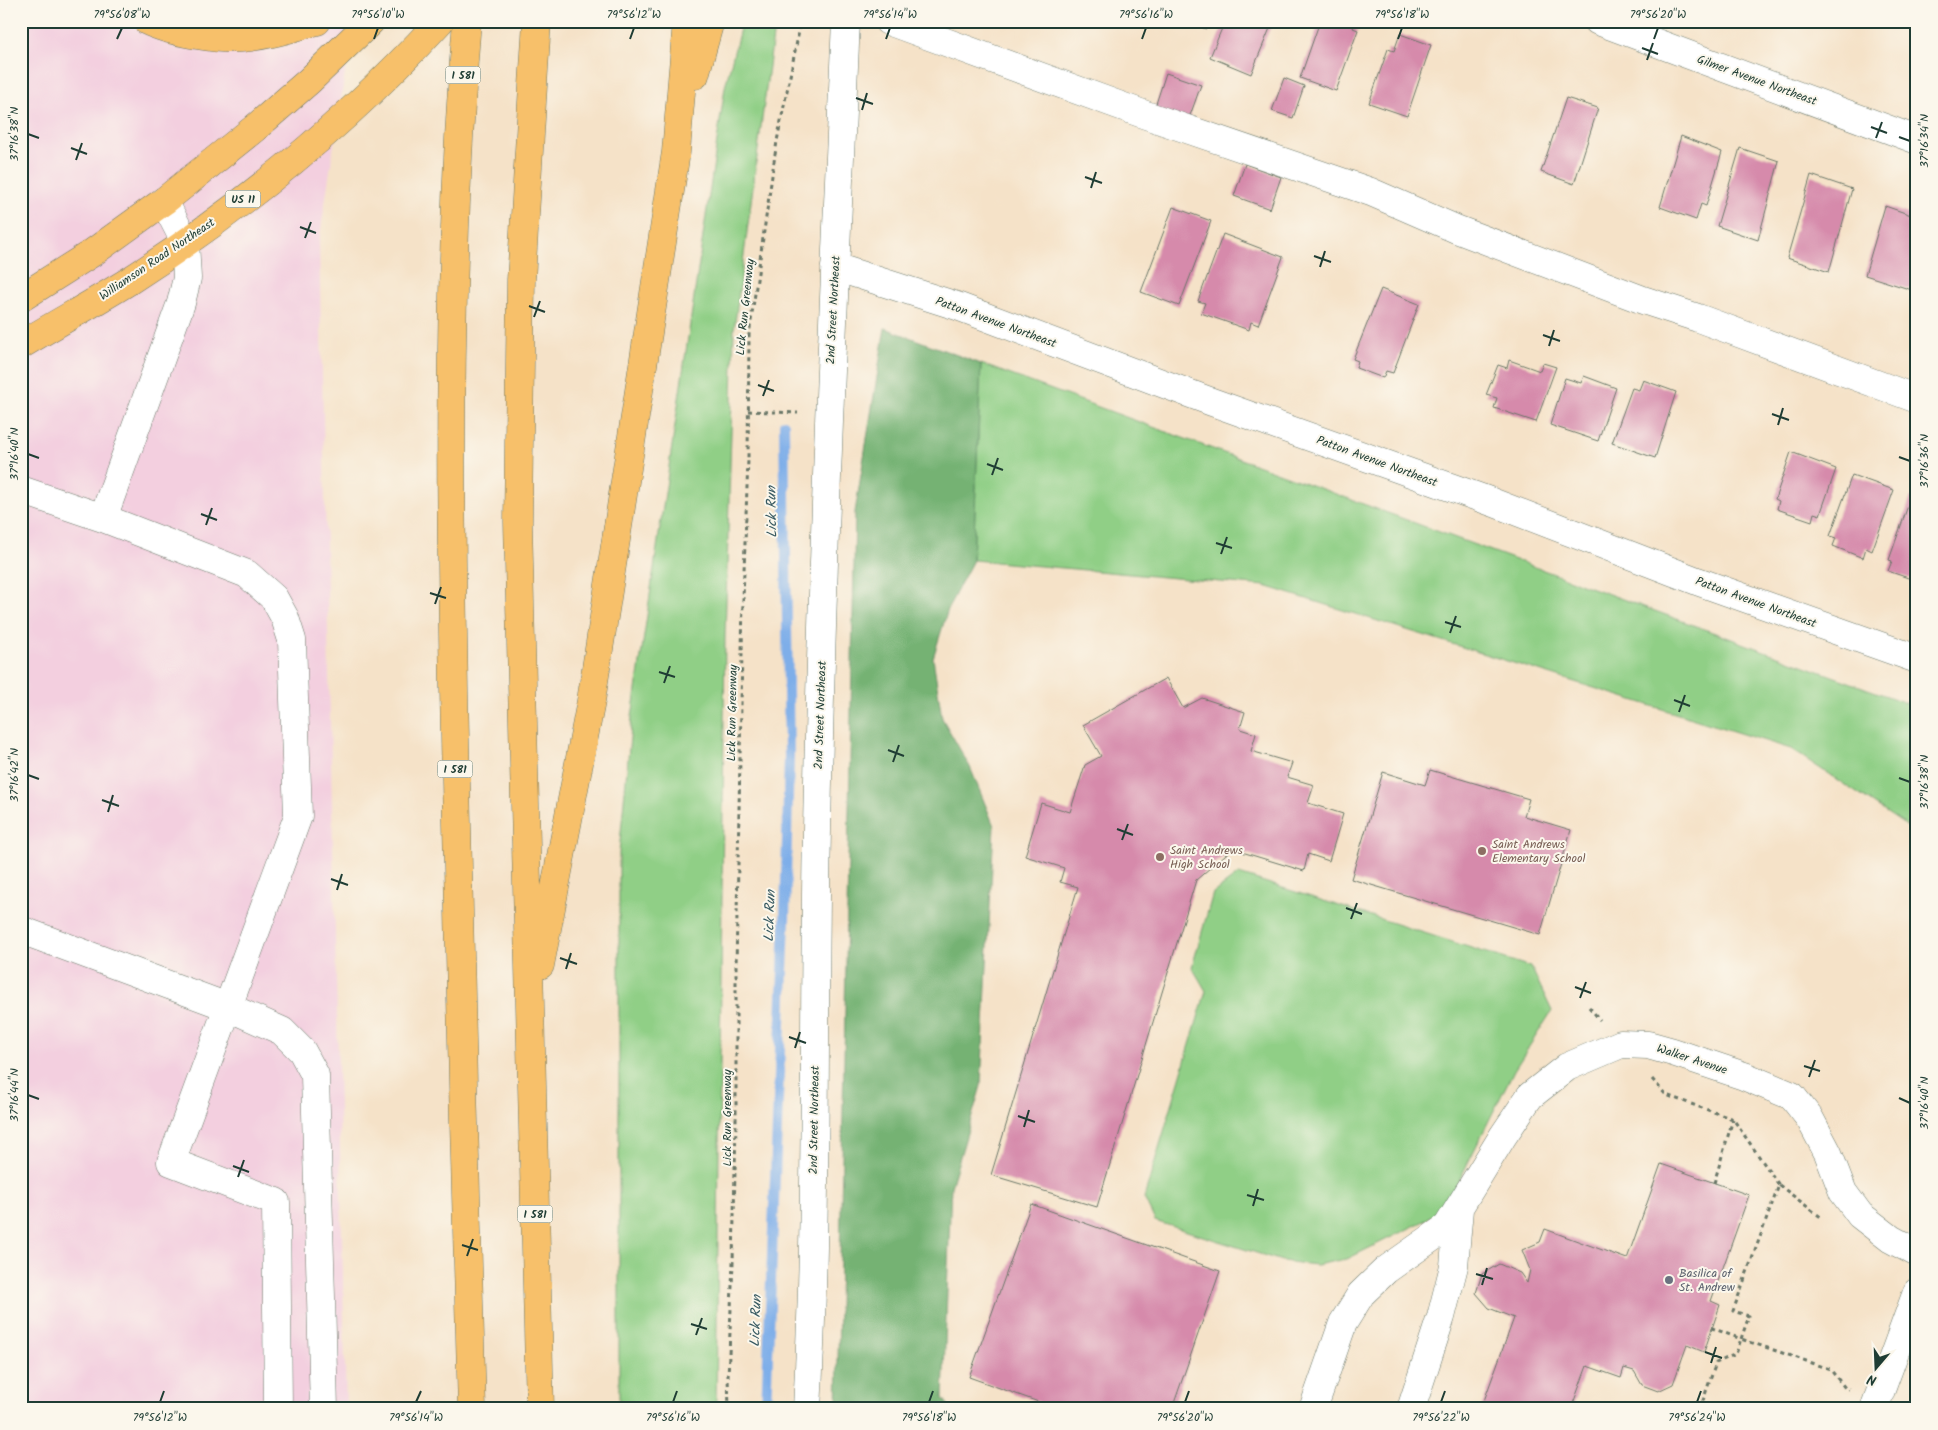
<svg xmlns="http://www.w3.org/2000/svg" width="1938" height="1430" font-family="Kalam,sans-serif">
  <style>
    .built { fill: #f3cfdf }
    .green { fill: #90cf86; stroke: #58865d }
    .forest { fill: #74b273; stroke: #4a7854 }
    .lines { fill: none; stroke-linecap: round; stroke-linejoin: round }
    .stream { stroke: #7eaee9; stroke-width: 10 }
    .building { fill: #d68aab }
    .minor-casing { stroke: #6a7768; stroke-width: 29 }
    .major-casing { stroke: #6a7768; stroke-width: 29 }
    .highway-casing { stroke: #6a7768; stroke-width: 29 }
    .path { stroke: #6a7768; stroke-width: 3; stroke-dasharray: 4 4; stroke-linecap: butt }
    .minor { stroke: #fff; stroke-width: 28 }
    .major { stroke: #f7c06b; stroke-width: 28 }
    .highway { stroke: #f7c06b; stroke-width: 28 }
    .ticks { fill: none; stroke: #1f3d34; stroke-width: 2 }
    .education-dot { fill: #8d6e63; stroke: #fbf7ec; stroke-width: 2 }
    .worship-dot { fill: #6b7280; stroke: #fbf7ec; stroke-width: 2 }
    .labels { text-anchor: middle; stroke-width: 4; stroke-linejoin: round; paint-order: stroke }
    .shield { fill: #fbf7ec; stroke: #61756b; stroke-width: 1 }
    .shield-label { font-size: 11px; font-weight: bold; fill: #1f3d34 }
    .street-label { font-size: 12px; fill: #1f3d34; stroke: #fbf7ec }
    .education-label { font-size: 12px; fill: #785e54; stroke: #fbf7ec; text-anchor: start }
    .worship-label { font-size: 12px; fill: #5b616d; stroke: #fbf7ec; text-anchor: start }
    .water-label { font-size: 14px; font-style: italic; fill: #375961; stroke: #fbf7ec }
    .neatline { fill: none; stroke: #1f3d34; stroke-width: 2 }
    .ticks-label { font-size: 12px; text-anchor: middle; fill: #1f3d34 }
  </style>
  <rect width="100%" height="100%" fill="#fbf7ec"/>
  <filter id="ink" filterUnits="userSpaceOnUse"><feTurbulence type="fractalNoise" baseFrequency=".02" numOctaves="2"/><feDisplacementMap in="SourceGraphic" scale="10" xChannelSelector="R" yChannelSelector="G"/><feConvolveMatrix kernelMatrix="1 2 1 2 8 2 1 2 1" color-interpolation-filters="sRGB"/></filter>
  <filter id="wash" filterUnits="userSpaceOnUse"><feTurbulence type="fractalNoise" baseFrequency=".0096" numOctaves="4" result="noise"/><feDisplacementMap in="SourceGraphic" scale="20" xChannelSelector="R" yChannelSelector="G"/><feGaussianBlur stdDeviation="1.12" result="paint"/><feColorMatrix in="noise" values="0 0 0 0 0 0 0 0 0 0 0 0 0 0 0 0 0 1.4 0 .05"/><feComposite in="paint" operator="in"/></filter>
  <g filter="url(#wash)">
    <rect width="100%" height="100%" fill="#f5e2c8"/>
    <path class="built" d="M21,21H353L319,242L346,1409H21Z"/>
    <path class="green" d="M742,21H775L734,330L725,636L716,1409H619V853L632,717L725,87Z
      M981,364L1917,707V833L1791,749L1265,586L973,560Z
      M1239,874L1531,967L1552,1011L1514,1070L1454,1191L1441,1209L1424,1221L1347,1259L1316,1265L1282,1261L1155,1221L1144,1198L1206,991L1192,967L1213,893Z"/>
    <path class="forest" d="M885,328L981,364L973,560L949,606L933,658L942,718L970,767L994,826L981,1086L951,1187L943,1398L951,1409H837L855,512Z"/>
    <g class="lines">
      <path class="stream" d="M766,1409L785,920L789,756L784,424"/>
    </g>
    <g id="blocks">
      <path class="building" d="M1187,21H1208L1206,29Z
        M1225,21H1273L1251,74L1210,57Z
        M1320,21H1356L1353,28L1358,30L1336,91L1300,78Z
        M1895,21H1917V30Z
        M1400,34L1431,45L1407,116L1369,103L1388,49L1394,51Z
        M1166,73L1201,85L1187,124L1153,113Z
        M1284,78L1304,86L1293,118L1272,111Z
        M1566,98L1598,108L1574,184L1541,172Z
        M1681,136L1722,152L1706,206L1701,204L1696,220L1660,207Z
        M1740,148L1779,161L1758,240L1717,226Z
        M1245,164L1281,177L1270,209L1234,196Z
        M1811,175L1852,189L1829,272L1787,258Z
        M1885,206L1917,217V272L1912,290L1865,275Z
        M1173,207L1211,221L1179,306L1141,292Z
        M1223,234L1283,257L1258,325L1251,322L1249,330L1201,313L1205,303L1198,301Z
        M1381,289L1419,304L1393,373L1386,371L1383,378L1356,368L1358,361L1353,359Z
        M1509,360L1540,371L1543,363L1556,367L1536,422L1494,408L1497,398L1486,395L1498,365L1507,368Z
        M1584,376L1616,388L1598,441L1550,425L1565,378L1581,383Z
        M1643,380L1676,392L1655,458L1612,443L1632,388L1639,390Z
        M1791,452L1836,469L1820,515L1814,513L1812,521L1777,509L1779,501L1775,499Z
        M1852,475L1894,490L1872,551L1866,548L1863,558L1833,546L1836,538L1830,536Z
        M1911,497L1917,499V581L1888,571L1892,561L1889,560Z
        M1166,678L1183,708L1202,698L1245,712L1240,729L1256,734L1251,751L1292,763L1287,777L1314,785L1308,803L1343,814L1329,861L1308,854L1304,871L1232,849L1196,880L1097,1207L991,1175L1078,887L1060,882L1064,868L1025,856L1041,803L1070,812L1085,765L1101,756L1083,725Z
        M1430,770L1529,799L1524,816L1571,830L1540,935L1351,879L1383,772L1425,785Z
        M1661,1164L1749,1195L1711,1301L1720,1305L1704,1352L1687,1345L1673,1384L1658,1391L1642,1385L1634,1371L1624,1368L1621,1378L1587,1366L1571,1409H1481L1514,1318L1489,1308L1476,1293L1482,1274L1499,1264L1520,1273L1527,1283L1530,1270L1522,1250L1540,1242L1545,1229L1627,1259Z
        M1031,1204L1220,1271L1172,1409H1058L969,1377Z"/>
    </g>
  </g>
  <g filter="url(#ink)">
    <use href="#blocks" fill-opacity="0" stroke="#6a7768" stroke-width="1"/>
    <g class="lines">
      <g class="minor-casing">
        <path id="minor" d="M888,21L1143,114L1371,192L1456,229L1643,300L1698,318L1917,399
          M1598,21L1917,140
          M835,267L957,306L1212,402L1492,502L1697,581L1917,659
          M21,490L103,518L247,574L274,598L285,618L292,640L298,816L171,1162L276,1202L278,1409
          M103,518L181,303L187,278L185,242L164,201
          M21,930L228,1007L282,1031L302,1051L315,1075L324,1409
          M807,1409C818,1216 813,1023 817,830C822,560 834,291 846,21
          M1313,1409L1343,1323L1361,1294L1386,1270L1447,1227L1503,1136L1530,1096L1567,1067L1621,1044L1648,1045L1673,1052L1744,1076L1792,1096L1810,1119L1828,1153L1843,1192L1860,1215L1891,1239L1917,1253
          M1411,1409L1441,1317L1454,1266L1459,1209
          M1874,1409L1917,1292"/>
      </g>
      <g class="major-casing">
        <path id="major" d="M21,298L92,253L164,201L255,128L309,81L371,21
          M21,345C57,323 94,303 129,281C242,208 349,121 440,21"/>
      </g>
      <g class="highway-casing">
        <path id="highway" d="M147,21C169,32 217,40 242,38C267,36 293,28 317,21
          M467,21C446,274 450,528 456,781C460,990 466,1200 472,1409
          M537,21L521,280L518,522L540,1409
          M695,75L710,21
          M540,965L591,701L676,152L687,21"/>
      </g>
      <path class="path" d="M748,411L798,413
        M1589,1007L1600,1020
        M1652,1079L1666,1095L1733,1119L1779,1185L1733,1311L1749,1316L1741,1339L1712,1328
        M1714,1183L1733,1119
        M1779,1185L1822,1218
        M729,1409L728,1377L733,1263L736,1123V968L743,599L748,459L749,335L777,141L801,21
        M1700,1409L1716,1363L1736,1354L1741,1339L1830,1369L1845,1388L1849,1389"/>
      <use href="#minor" class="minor"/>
      <use href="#major" class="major"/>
      <use href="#highway" class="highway"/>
    </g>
  </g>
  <path class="ticks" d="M117,39L122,28M374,39L378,28M630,39L634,28M886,39L890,28M1142,39L1146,28M1398,39L1402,28M1654,39L1658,28M1642,48L1658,54M1647,60L1653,43M856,98L873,104M862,110L867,93M1871,127L1887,133M28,134L39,138M1899,137L1910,141M1876,138L1882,122M71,148L87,154M76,160L82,143M1085,177L1102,183M1091,188L1096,172M300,227L316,233M305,238L311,222M1314,256L1331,262M1320,267L1325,251M529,306L545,312M534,317L540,301M1543,335L1560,341M1549,346L1554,330M758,385L774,391M763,396L769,380M1772,414L1789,420M1778,425L1783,408M28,454L39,458M1899,457L1910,461M987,464L1003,470M992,475L998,458M201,514L217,520M206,525L212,508M1216,543L1232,548M1221,554L1227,537M430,593L446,598M435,604L441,587M1445,622L1461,627M1450,633L1456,616M659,672L675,677M664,683L670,666M1674,700L1690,706M1679,712L1685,695M888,750L904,756M893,762L899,745M28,775L39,779M1899,778L1910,782M102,800L119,806M108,812L113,795M1117,829L1133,835M1122,840L1128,824M331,879L348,885M337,890L342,874M1346,908L1362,914M1351,919L1357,903M560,958L577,964M566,969L571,953M1575,987L1591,993M1580,998L1586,982M789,1037L806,1043M795,1048L800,1032M1804,1066L1820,1071M1809,1077L1815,1060M28,1095L39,1099M1899,1098L1910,1103M1018,1116L1035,1122M1024,1127L1029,1110M233,1166L249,1172M238,1177L244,1160M1247,1195L1264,1200M1253,1206L1258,1189M462,1245L478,1250M467,1256L473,1239M1476,1274L1493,1279M1482,1285L1487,1268M691,1324L707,1329M696,1335L702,1318M1705,1352L1722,1358M1711,1363L1716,1347M160,1402L164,1391M416,1402L421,1391M673,1402L677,1391M929,1402L933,1391M1185,1402L1189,1391M1441,1402L1445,1391M1697,1402L1701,1391"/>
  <g class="education-dot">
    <circle cx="1482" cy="851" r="5"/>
    <circle cx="1160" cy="857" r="5"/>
  </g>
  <circle class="worship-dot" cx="1669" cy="1280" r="5"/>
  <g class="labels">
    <g class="shield">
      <rect x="445.5" y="66.5" width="35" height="17" rx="4"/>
      <rect x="225.5" y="190.5" width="35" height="17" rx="4"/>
      <rect x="437.5" y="760.5" width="35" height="17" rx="4"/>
      <rect x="517.5" y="1205.5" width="35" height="17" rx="4"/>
    </g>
    <g class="shield-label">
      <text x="463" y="79">I 581</text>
      <text x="243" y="203">US 11</text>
      <text x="455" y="773">I 581</text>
      <text x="535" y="1218">I 581</text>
    </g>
    <g class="street-label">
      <text transform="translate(1757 80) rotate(20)" y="4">Gilmer Avenue Northeast</text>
      <text transform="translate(157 259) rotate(-34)" y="4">Williamson Road Northeast</text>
      <text transform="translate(745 307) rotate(-84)" y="4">Lick Run Greenway</text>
      <text transform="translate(833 310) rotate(-87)" y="4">2nd Street Northeast</text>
      <text transform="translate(996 322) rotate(20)" y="4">Patton Avenue Northeast</text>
      <text transform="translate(1377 461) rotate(20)" y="4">Patton Avenue Northeast</text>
      <text transform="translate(1756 602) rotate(20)" y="4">Patton Avenue Northeast</text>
      <text transform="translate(732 713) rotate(-89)" y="4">Lick Run Greenway</text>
      <text transform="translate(820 715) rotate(-88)" y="4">2nd Street Northeast</text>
      <text transform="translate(1692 1059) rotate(18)" y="4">Walker Avenue</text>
      <text transform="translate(727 1118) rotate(-90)" y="4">Lick Run Greenway</text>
      <text transform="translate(814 1120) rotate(-89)" y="4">2nd Street Northeast</text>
    </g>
    <g class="education-label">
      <text x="1492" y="848">Saint Andrews<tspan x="1492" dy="14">Elementary School</tspan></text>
      <text x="1170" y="854">Saint Andrews<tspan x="1170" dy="14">High School</tspan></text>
    </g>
    <g class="worship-label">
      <text x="1679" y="1277">Basilica of<tspan x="1679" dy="14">St. Andrew</tspan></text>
    </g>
    <g class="water-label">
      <text transform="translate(771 512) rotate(-91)" y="5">Lick Run</text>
      <text transform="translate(769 916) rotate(-88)" y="5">Lick Run</text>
      <text transform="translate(755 1321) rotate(-88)" y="5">Lick Run</text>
    </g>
  </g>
  <rect width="1938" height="1430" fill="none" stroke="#fbf7ec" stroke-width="55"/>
  <g transform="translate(1876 1368) rotate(199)" stroke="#fbf7ec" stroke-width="4" paint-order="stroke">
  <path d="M0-4L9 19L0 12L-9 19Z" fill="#1f3d34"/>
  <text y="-8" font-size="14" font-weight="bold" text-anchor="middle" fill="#1f3d34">N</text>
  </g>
  <rect x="28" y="28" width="1882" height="1374" class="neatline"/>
  <g class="ticks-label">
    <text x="122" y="18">79°56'08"W</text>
    <text x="378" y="18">79°56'10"W</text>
    <text x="634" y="18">79°56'12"W</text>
    <text x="890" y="18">79°56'14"W</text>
    <text x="1146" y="18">79°56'16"W</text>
    <text x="1402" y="18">79°56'18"W</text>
    <text x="1658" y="18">79°56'20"W</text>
    <text transform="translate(14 134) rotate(-90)" y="4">37°16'38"N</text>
    <text transform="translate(1924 141) rotate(-90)" y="4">37°16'34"N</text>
    <text transform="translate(14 454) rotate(-90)" y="4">37°16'40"N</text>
    <text transform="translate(1924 461) rotate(-90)" y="4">37°16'36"N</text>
    <text transform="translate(14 775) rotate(-90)" y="4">37°16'42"N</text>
    <text transform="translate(1924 782) rotate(-90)" y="4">37°16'38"N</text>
    <text transform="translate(14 1095) rotate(-90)" y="4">37°16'44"N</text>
    <text transform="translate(1924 1103) rotate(-90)" y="4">37°16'40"N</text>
    <text x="160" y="1421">79°56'12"W</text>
    <text x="416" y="1421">79°56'14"W</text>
    <text x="673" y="1421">79°56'16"W</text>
    <text x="929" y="1421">79°56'18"W</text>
    <text x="1185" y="1421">79°56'20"W</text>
    <text x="1441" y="1421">79°56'22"W</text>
    <text x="1697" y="1421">79°56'24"W</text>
  </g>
</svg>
